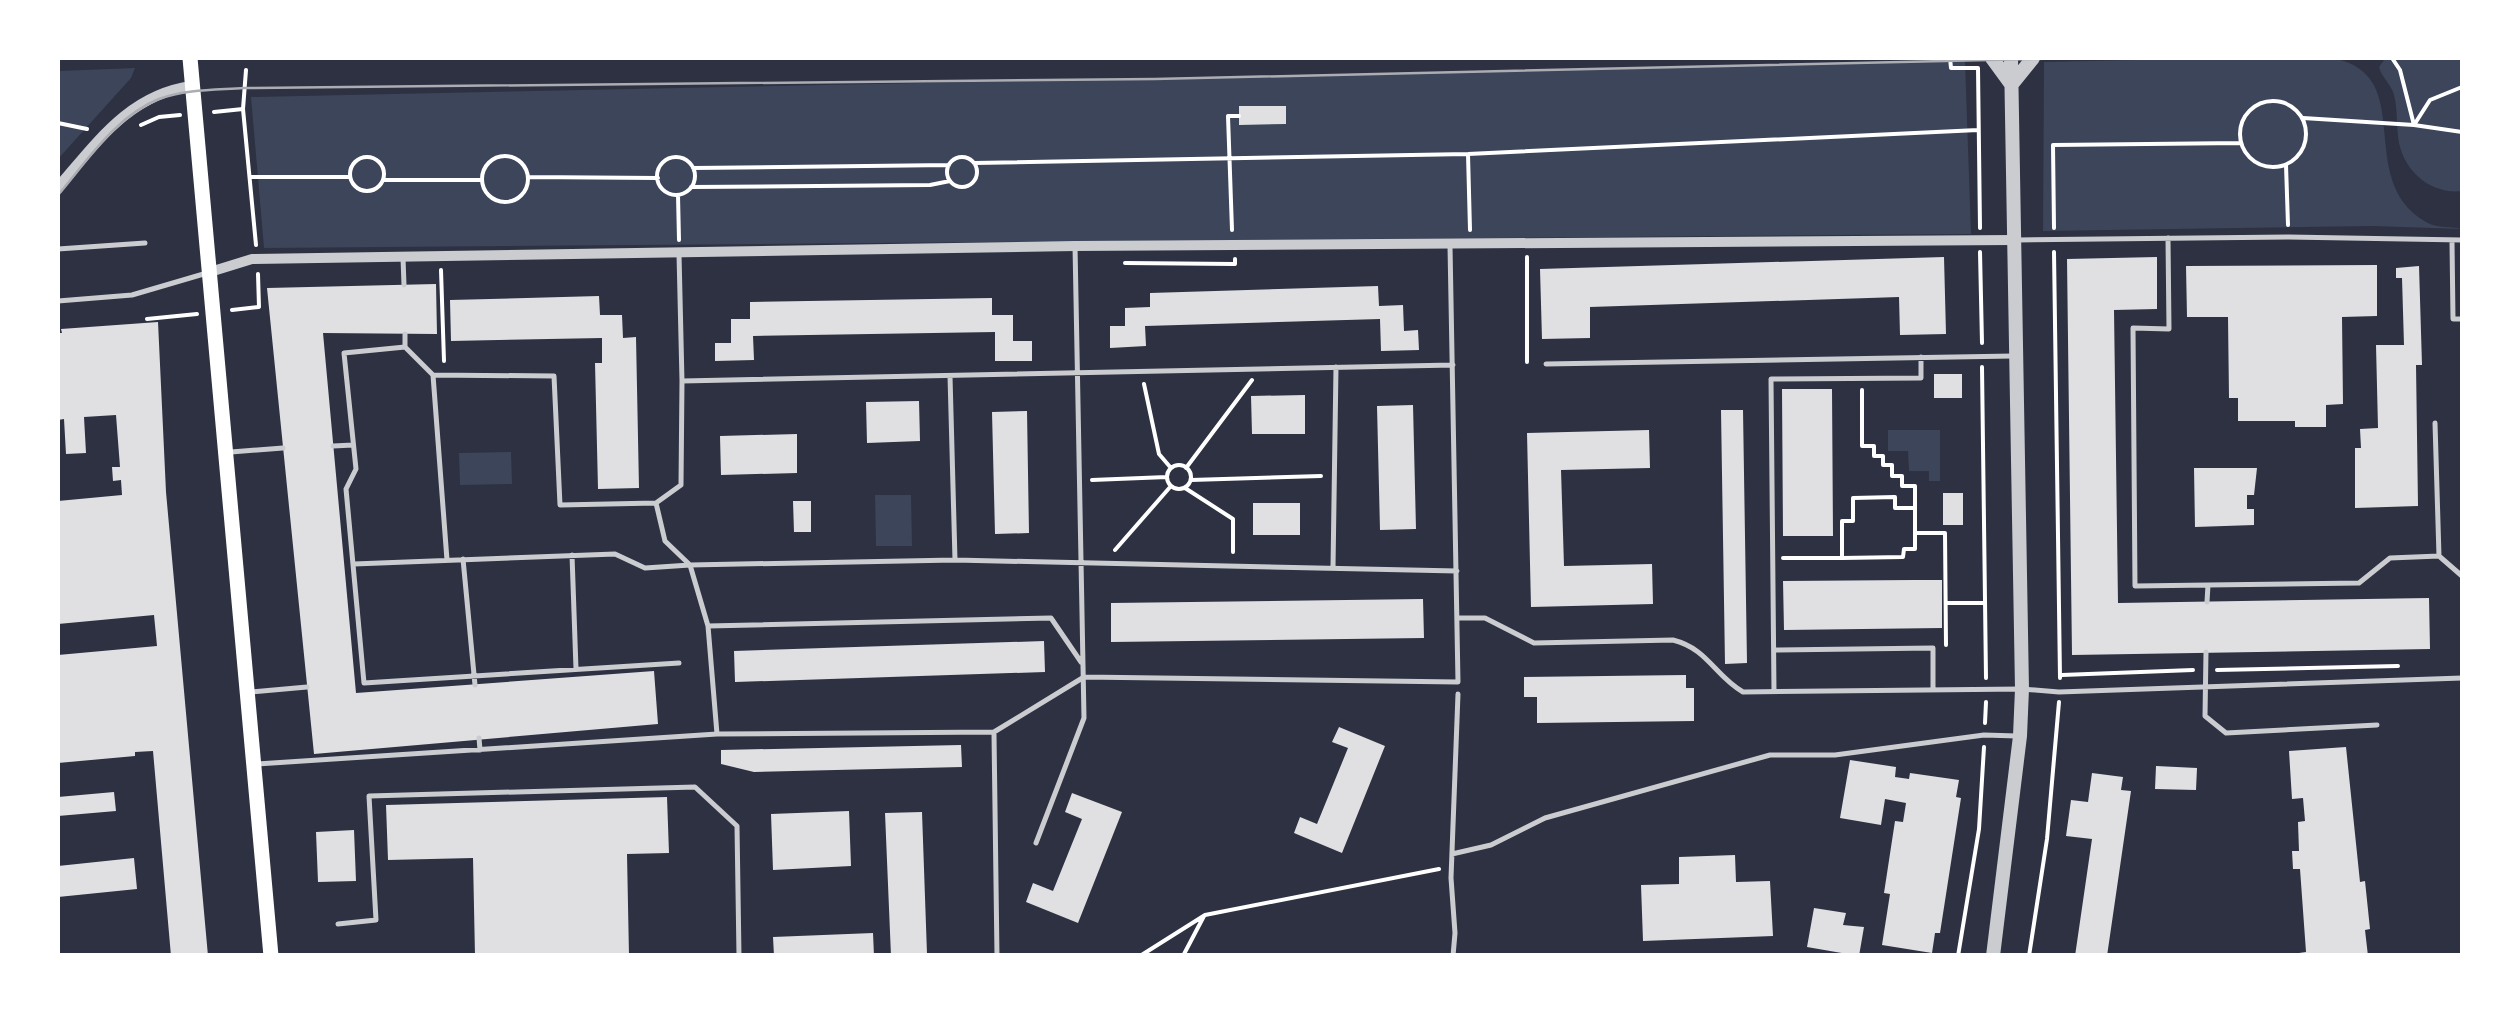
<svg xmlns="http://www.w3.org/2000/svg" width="2520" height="1013" font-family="'DM Sans',sans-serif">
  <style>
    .green { fill: #3c4559 }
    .building { fill: #e0e0e3 }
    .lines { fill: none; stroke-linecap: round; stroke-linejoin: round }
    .path { stroke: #fff; stroke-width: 4 }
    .service { stroke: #caccd0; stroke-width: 5 }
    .minor { stroke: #caccd0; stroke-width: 10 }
    .tertiary { stroke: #caccd0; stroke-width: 14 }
    .secondary { stroke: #fff; stroke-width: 15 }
    .tram { stroke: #abadb3; stroke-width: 2.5 }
  </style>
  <rect width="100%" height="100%" fill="#2d3142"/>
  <path class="green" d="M2225,58H2332C2420,74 2352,179 2426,222C2438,229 2453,226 2462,229L2373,226L2043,231L2044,62Z
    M2462,58V191C2433,195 2405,173 2399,143C2396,127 2398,111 2394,95C2391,84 2382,78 2379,67L2384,60Z
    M1965,61L1971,234L264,248L251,97Z
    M135,68L131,78L58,159V71Z
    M1888,430H1940V481H1929V471H1909L1908,451H1888Z
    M511,452L512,484L460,485L459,453Z
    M875,495H911L912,546H876Z"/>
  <path class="building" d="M1239,106H1286V124L1239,125Z
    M1944,257L1946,334L1900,335L1899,297L1590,307V338L1542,339L1540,269Z
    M2157,257V309L2114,310L2118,603L2429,598L2430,649L2072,655L2067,259Z
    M2377,265V316L2342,317L2343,404L2326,405V427H2295V421H2238V398H2229L2228,317H2187L2186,266Z
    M2419,266L2422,365H2416L2418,506L2355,508V448H2361L2360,429L2378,428L2376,345H2404L2402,278H2396V268Z
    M436,284L437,334L323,333L356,693L654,671L658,724L314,754L267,288Z
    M1378,286L1379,306L1403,305L1404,331L1418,330L1419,350L1381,351L1380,319L1145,326L1146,346L1110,348V326H1125V308L1150,307V293Z
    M599,296L600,315H622L623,338L636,337L639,488L598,489L595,363H602V338L451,341L450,300Z
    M992,298V315H1013V341H1032V361H995V332L753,336L754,360L715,361V343H731V319H750V302Z
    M158,322L166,492L208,956H171L153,751L135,752V756L58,763V655L157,646L154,615L58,624V501L122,495L121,480L113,481L112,467H120L116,415L84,417L86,453L66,454L64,419L58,420V333H62L61,329Z
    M1934,374H1962V398H1934Z
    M1782,389H1832L1833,536H1783Z
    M1305,395V434H1252L1251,396Z
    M919,401L920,441L867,443L866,402Z
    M1413,405L1416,529L1380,530L1377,406Z
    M1721,410H1743L1747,663L1725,664Z
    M1027,411L1029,533L995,534L992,412Z
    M1649,430L1650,468L1561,470L1564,566L1652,564L1653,604L1531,607L1527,433Z
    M797,434V473L721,475L720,436Z
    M2194,468H2257L2254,495H2247V509H2254V525L2195,527Z
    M1943,493H1963V525H1943Z
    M793,501H811V532H794Z
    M1253,503H1300V535H1253Z
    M1914,580H1942V628L1784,630L1783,581Z
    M1423,599L1424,638L1111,642V603Z
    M1044,641L1045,672L735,682L734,651Z
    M1686,675V688H1694V721L1537,723V697H1524V677Z
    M1339,727L1385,746L1342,853L1294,833L1300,817L1317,824L1348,748L1332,742Z
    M961,745L962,767L754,772L721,764V750Z
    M2346,747L2360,882L2365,881L2370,929L2365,930L2368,956H2299V953L2306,952L2300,869H2293L2292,851H2299L2298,822L2305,821L2303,798L2292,799L2289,751Z
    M1850,760L1896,767L1895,777L1909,779L1910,773L1959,780L1956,797L1961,798L1940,933H1935L1932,953L1882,945L1890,894L1884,893L1895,821L1903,822L1906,803L1885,799L1881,825L1840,818Z
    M2156,766L2197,768L2196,790L2155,789Z
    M2092,773L2123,777L2121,790L2131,791L2107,956H2075L2092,839L2066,836L2071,800L2088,802Z
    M114,792L116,811L58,816V797Z
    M1072,793L1122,812L1078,923L1026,902L1033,883L1053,891L1082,819L1065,812Z
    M667,797L669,853L627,854L629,956H475L473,858L388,860L386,805Z
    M849,811L851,866L773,870L771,814Z
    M922,812L927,954L891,956L885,813Z
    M354,830L356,881L318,882L316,832Z
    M1735,855L1736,882L1770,881L1773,936L1643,941L1641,885L1679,884V857Z
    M134,858L137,889L58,897V866Z
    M1814,908L1846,913L1843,925L1864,927L1859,956L1807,947Z
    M873,933L874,956H774L773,937Z"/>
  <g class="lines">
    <path class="path" d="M1950,58L1951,68H1978L1980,228
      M2392,58L2400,70L2414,125L2462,132
      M246,70L243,109L256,245
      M2240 134a33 33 0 1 1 66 0a33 33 0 1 1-66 0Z
      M214,112L243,109
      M2303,118L2414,125L2430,100L2462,87
      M58,123L87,129
      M141,125L159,117L180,115
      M1468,154L1470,230
      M482 179a23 23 0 1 1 46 0a23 23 0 1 1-46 0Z
      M350 174a17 17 0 1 1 34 0a17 17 0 1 1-34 0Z
      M947 172a15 15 0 1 1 30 0a15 15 0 1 1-30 0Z
      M657 176a19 19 0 1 1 38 0a19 19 0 1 1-38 0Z
      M974,163L1468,154L1978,130
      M2286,165L2288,225
      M693,168L949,165
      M250,177H350
      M528,177L658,178
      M383,180H481
      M691,187L930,185L950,181
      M678,195L679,240
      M2054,228L2053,145L2241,143
      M1232,230L1228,116H1239
      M1980,252L1982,343
      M2054,252L2060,678
      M1527,257V362
      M1125,263L1235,264V259
      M441,270L444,361
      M232,310L259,307L258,274
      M147,319L197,314
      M1982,367L1986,678
      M1144,384L1159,454L1171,468
      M1862,390V446H1874V456H1883V465H1892V476H1902V486H1915V508
      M1167 477a12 12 0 1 1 24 0a12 12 0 1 1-24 0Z
      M1186,468L1252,380
      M1092,480L1167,477
      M1191,480L1321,476
      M1185,488L1233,519V552
      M1917,533H1945L1946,645
      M1115,550L1171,486
      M1783,558H1842V521H1853V498L1895,497V508H1915V549H1904L1903,557L1842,558
      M1946,603H1985
      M2217,670L2398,666
      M2062,675L2193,670
      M1985,723L1986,702
      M1140,956L1205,915L1439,869
      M1183,956L1204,916
      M1958,956L1979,829L1984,747
      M2029,956L2047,839L2059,702"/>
    <path class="service" d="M2168,238L2169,329L2133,328L2135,586L2208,585L2207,602
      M2017,240L2289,237L2462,240
      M2452,242L2453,319H2462
      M58,249L145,243
      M679,254L682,381
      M403,258L404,285
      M58,301L132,295L207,273
      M405,347V334
      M1546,364L2013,356
      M433,375L447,560
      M950,376L955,560
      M2435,423L2439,556
      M333,446L353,445
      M231,452L283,448
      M656,503L560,505L554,376L433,375L405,347L344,353L356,469L346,489L364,683L679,663
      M572,555L576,669
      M463,559L475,685
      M354,564L615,554L645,568L690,565
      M690,565L665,541L656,503L681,485L682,381L1453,365
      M1333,568L1336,367
      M2208,585L2359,583L2390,558L2439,556L2462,576
      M1457,618H1485L1534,643L1673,640C1708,649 1714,675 1743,692L2022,689L2059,692L2462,678
      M708,626L1051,618L1081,662
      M1774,650L1933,648V690
      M2206,652L2205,716L2226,733L2377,725
      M1774,691L1771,379L1921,378V357
      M250,692L307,687
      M717,734L994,732L1084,677L1458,682L1450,246
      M994,734L997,956
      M479,738L480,750
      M257,764L717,734L708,626L690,565L955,560L1457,571
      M1036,843L1084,718L1075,246
      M1452,854L1491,845L1545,818L1770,755H1835L1984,735L2017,736
      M338,924L376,920L369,796L695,787L737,826L739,956
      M1453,956L1455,933L1451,878L1458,694"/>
    <path class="minor" d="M58,187C97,142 130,94 192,86
      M210,272L252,259L1075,246L2014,240"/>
    <path class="tertiary" d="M1992,58L2011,84
      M2012,84L2033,58
      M1993,956L2020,736L2022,689L2011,58"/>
    <path class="secondary" d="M190,58L271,956"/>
    <path class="tram" d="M58,195C87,161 116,116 159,99C186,89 217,90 244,88L1155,79L2078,58"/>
  </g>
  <rect width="2520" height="1013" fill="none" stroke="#ffffff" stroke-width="120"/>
</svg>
